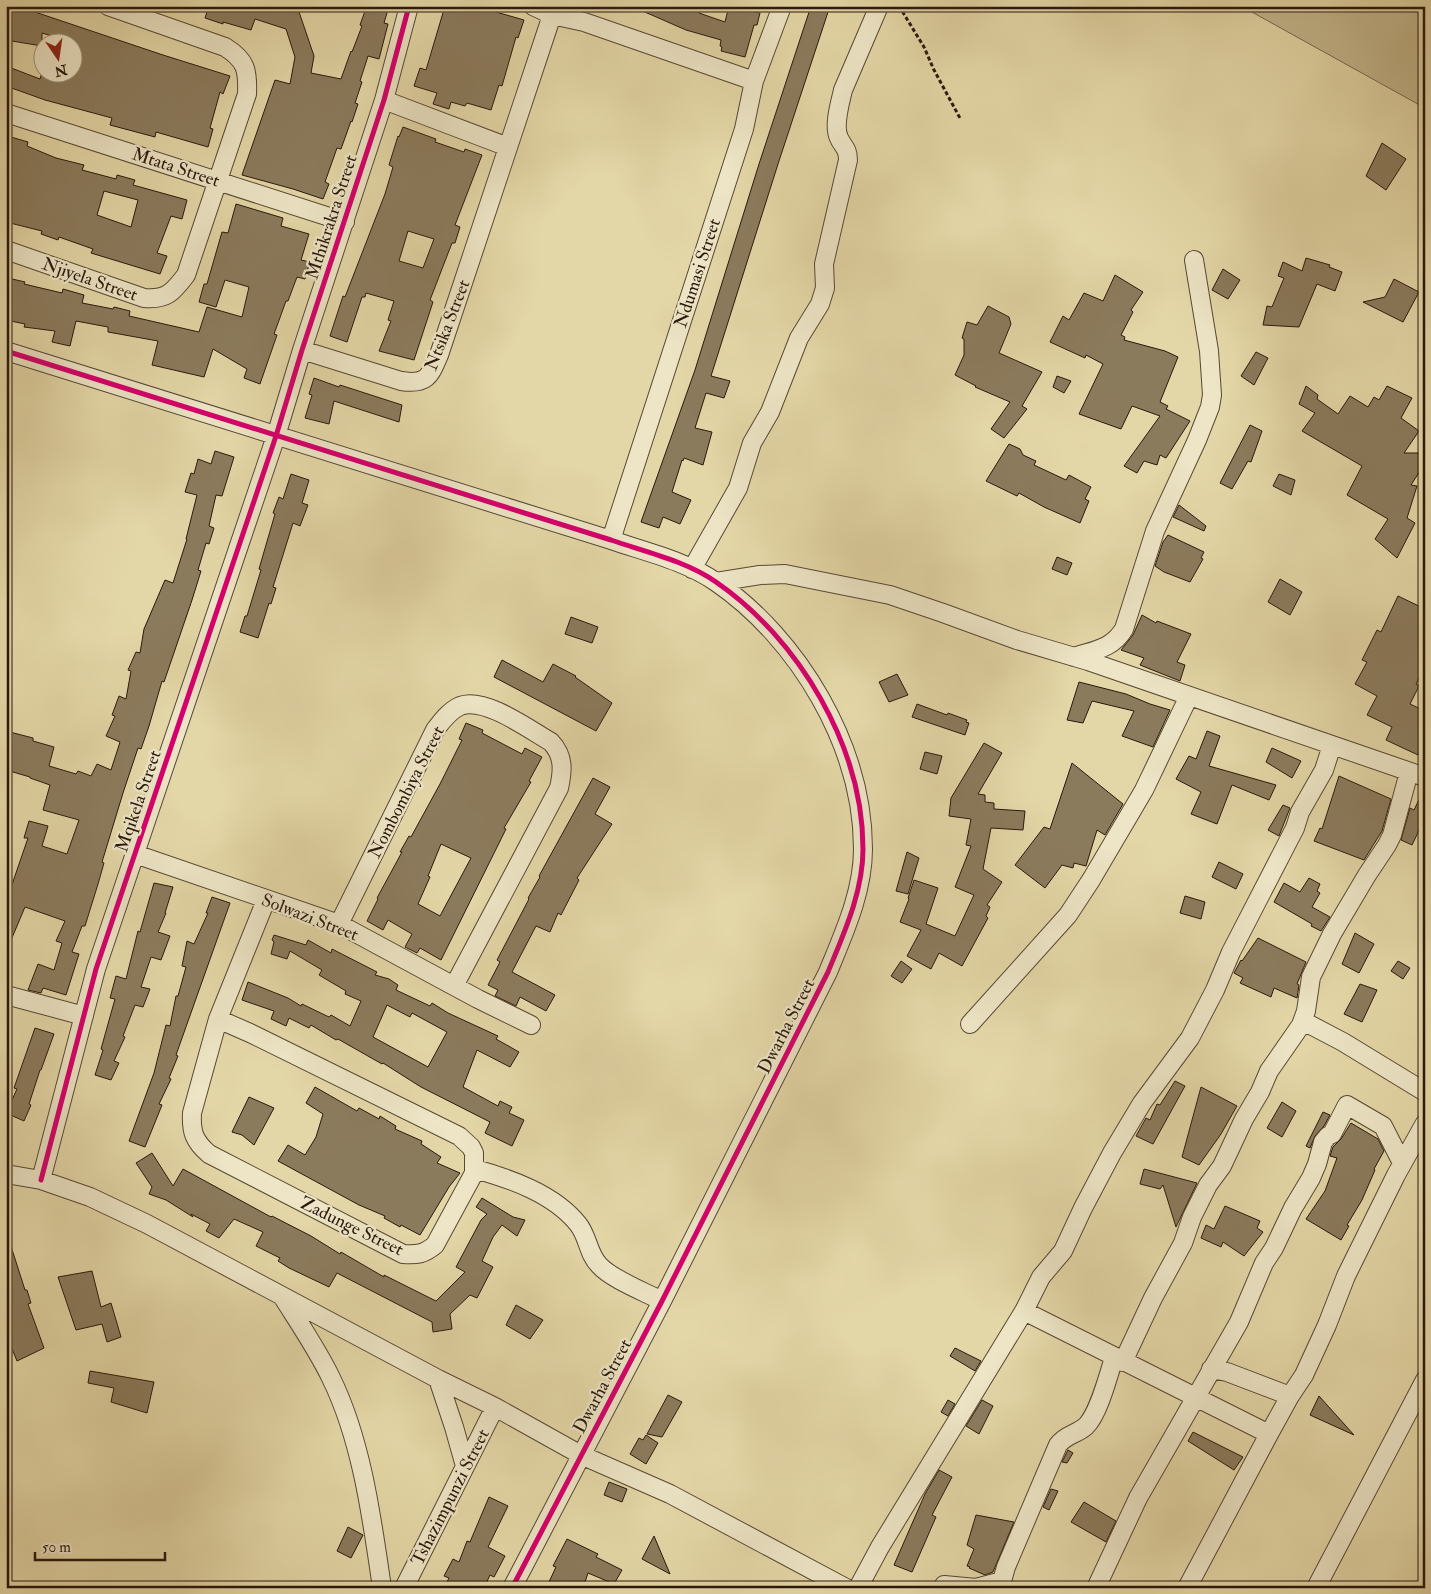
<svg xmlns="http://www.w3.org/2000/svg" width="1431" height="1594" font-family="'IM FELL Double Pica',serif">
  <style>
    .green { fill: #c4b78d; stroke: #77684d }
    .building { fill: #8b7b5d; stroke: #2a180d; fill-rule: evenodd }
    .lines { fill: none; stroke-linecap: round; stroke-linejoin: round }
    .minor-casing { stroke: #584834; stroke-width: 20 }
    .path { stroke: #2a180d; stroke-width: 3; stroke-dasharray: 4 2.5; stroke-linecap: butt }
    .minor { stroke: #ede5c6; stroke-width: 18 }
    .cycleway-casing { stroke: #ede5c6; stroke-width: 8 }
    .cycleway { stroke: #d6006c; stroke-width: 5 }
    .labels { text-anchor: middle; stroke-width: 4.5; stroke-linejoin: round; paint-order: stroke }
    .street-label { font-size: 18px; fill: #2a180d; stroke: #ede5c6 }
  </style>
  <rect width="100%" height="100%" fill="#e4d7a7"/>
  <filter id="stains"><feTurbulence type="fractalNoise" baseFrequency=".004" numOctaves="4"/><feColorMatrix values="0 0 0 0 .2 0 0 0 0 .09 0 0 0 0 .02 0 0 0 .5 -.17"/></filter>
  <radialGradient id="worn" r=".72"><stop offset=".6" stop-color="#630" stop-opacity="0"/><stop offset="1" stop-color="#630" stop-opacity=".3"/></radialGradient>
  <path class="green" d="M1241,6H1425V108Z"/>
  <path class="building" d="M6,6H17L35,12L163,55L230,76L223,94L220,92L210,128L213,129L208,147L156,132L155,137L110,125L112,118L45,100L6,86V66L40,79L42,72H72V42L42,33V46L6,40Z
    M209,6H297L314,56L311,73L341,79L351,51L352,52L362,26L360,25L365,11L368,12L370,6H389L384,23L388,24L379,59L368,56L360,81L362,82L355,103L358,104L352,122L351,121L341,149L337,148L325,182L329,184L323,199L293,189L242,175L275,80L290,84L295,57L286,29L255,19L251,30L223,22V24L205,18Z
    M445,6H497L496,12L524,20L518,38L516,37L502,86L499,85L491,110L467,103L465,106L451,102L449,109L433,104L437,93L414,86L420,68L426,70Z
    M631,6H701L699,13L725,22L729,6L760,13L757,25H754L745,57L721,51L722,47L720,46L721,40L686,30Z
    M811,6H822L829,9L778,164L711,376L730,381L724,398L706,393L695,428L712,432L703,465L684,458L683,461L682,460L672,492L691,500L680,524L663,517L659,528L641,522L695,370L759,164Z
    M403,127L436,139L435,142L464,152L465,149L482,155L455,225L460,227L455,243H452L430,300L433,302L414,360L379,351L391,321L388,320L394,301L366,293L365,297H362L347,342L330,336L343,296L345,297L385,194L393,167L389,165L398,136L399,137ZM408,231L434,239L423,268L399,261Z
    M11,137L28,142L27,146L56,158L84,165L82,170L116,179L117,175L135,180L133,185L187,200L182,219L171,216L157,253L167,256L160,274L91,253L93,249L59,237L58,240L41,234L42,231L6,222V154ZM104,191L138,200L131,227L97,215Z
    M1382,143L1406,159L1386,190L1366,176Z
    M236,204L283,218L281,226L309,234L301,260L310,262L305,279L297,277L288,301H286L274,334L277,335L260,384L244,378L247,369L213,349L204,377L152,365L158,341L108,332V327L76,321L70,346L52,342L55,331L24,327L25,324L6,320V287L8,278L25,282L24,284L62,293L63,289L84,295L82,303L113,309L114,307L130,311L129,316L199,332L207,307L242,317L249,287L225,280L216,307L199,302L204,284H207L222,232L228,233Z
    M1306,258L1330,265L1329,267L1342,272L1335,291L1317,284L1299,327L1263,325L1267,306L1272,307L1284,278L1278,276L1283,262L1302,271Z
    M1223,269L1240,280L1228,299L1212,290Z
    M1115,275L1143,292L1131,310L1133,312L1121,335L1125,337L1124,340L1165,351L1178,357L1160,402L1168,406L1166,409L1190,421L1166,458L1160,455L1157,465L1144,461L1137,473L1124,466L1160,416L1132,406L1121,429L1079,414L1103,364L1086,355L1085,358L1050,342L1063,316L1069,320L1084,293L1103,301Z
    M1394,279L1419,292L1403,322L1363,302L1385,297Z
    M988,306L1009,317L1011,324L999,353L1042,372L1022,406L1027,409L1004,438L991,429L1010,402L975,387L976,386L955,375L964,355V339L962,338L967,322L977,325Z
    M1256,352L1268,358L1254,385L1241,376Z
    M1057,376L1071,381L1064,393L1053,387Z
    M314,378L339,387L340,385L402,405L399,422L334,401L329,424L305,418L312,395L309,394Z
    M1306,386L1318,395L1317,399L1338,414L1350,396L1368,407L1374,397L1379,400L1387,386L1412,398L1401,418L1419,431L1404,453H1425V463L1411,485L1417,486L1407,518L1415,523L1397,558L1375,539L1388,519L1347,495L1362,466L1302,431L1315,413L1299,404Z
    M1250,425L1262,431L1251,462L1248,461L1232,489L1220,483Z
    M1009,444L1020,449L1023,455L1036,461L1034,465L1066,480L1069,475L1091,487L1085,499L1089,501L1080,523L1044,507L1019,493L1017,496L986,481Z
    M215,451L234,457L222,496L216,495L209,526L214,528L209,544L206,543L198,570L201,571L192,600L164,682L162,681L149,726L141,749L138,748L123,793L102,862L104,863L98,884L85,926H82L72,952L79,954L66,995L43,988L41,993L28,990L38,964L54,970L62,943L56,941L65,921L25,907L6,952V902L28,838H24L29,821L48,826L42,846L67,854L79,820L43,810L50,785L30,778V777L6,770L11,748L6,746V731L33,738V741L54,747L49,766L76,774L78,771L91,776L97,764L111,770L120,742L106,736L115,716L112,715L119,696L126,699L131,671L128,670L136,652L140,653L144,629L165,580L173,583L187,539H186L197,495L185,492L191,473L194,474L198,459L211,464Z
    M291,474L309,480L302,503L308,505L300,526L293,523L273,587L276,588L271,604L269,603L258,638L240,632L245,616H247L261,570L259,569L275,514L273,513L279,497L283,499Z
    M1279,474L1295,480L1291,495L1273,486Z
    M1179,505L1206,526L1204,531L1173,517Z
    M1168,535L1204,552L1201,558L1203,559L1190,582L1164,572L1155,566L1163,542Z
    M1057,557L1072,563L1067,575L1052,569Z
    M1280,579L1302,592L1290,615L1268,602Z
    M1398,596L1425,609V668L1416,684L1419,686L1410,704L1425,711V742L1418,755L1386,740L1392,727L1367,715L1377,696L1355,684L1367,662L1362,660L1377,630L1381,632Z
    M1142,615L1156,623L1157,621L1191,634L1177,662L1185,665L1180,681L1140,665L1144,658L1121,650L1133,635Z
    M571,617L598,627L592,643L565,634Z
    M502,660L543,682L553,664L576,676L575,677L612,703L596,731L494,677Z
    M897,674L908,695L889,702L879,682Z
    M1079,682L1126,694L1150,704L1170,710L1153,747L1122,736L1134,711L1092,701L1083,723L1067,720Z
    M917,704L947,715L948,713L967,720L966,722L969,723L965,735L912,717Z
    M466,723L483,730L482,733L522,754L525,748L542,757L529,781L531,782L504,828L506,829L441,960L420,948L417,953L405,947L412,934L388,920L383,930L367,921L378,899L377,898L402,852H400L409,836L411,837L440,784L462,740L459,739ZM441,844L471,858L440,916L418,904L430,877L428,876Z
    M1207,731L1220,736L1209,766L1276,785L1269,800L1232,785L1217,824L1191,814L1201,792L1176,779L1189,756L1196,759Z
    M984,743L1002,753L978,794L985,795V802L994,803V809L1025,811L1023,830L991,828L983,869L1002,882L987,905L990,907L986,916L988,918L962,966L939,953L931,969L907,956L921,930L900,922L909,899L908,898L914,880L938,888L926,924L955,936L974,895L955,887L971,846L966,845L971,819L949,816L951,798Z
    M1272,748L1301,761L1292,778L1266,762Z
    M925,752L942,756L937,774L920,769Z
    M1072,763L1123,804L1105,835L1097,830L1086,866L1074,863L1073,868L1062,865L1045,888L1015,865L1044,827L1050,829Z
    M1339,776L1391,799L1382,831L1364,860L1314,841L1320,828L1322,829Z
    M593,778L610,787L595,814L612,824L577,878L579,880L561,915L558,913L550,932L536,926L512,972L555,995L546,1011L520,997L516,1006L495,996L498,990L488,985L500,962L497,960L529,899L528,898L540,877L539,876Z
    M1425,787V818L1412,845L1401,840L1410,808L1414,810Z
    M1283,805L1290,808L1279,836L1268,830Z
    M907,852L919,858L908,894L896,891Z
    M1219,862L1243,874L1236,889L1212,877Z
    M1309,878L1320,884L1317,891L1320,893L1312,907L1330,917L1321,931L1311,926L1312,924L1274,902L1284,883L1300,892Z
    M154,883L173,887L165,913H166L158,932L170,936L161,960L151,957L141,987L150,989L143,1007L135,1005L123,1036L125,1037L114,1061L119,1063L111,1080L95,1075L103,1050L101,1049L115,999L110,998L116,976L126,979L138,931L140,932Z
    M1185,896L1205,902L1201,919L1180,913Z
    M212,897L230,903L176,1055L178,1056L169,1078L171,1079L159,1104L162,1105L145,1147L129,1141L154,1073L166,1025L170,1026L176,996H178L186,967L182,966L187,941L194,944L208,913H206Z
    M1355,933L1374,944L1359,973L1342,964Z
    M274,935L306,945L308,940L331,953L332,949L377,972L375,975L389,979L398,985L396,990L430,1006L432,1003L448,1013L498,1036L496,1039L519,1052L510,1067L477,1050L463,1087L498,1106L500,1101L512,1107L509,1113L524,1120L512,1146L485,1133L490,1122L421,1087L383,1063L382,1064L338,1039L336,1040L311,1025L309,1028L289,1018L286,1026L271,1019L274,1011L242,1000L248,982L288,998L301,1006L302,1004L329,1017L331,1015L350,1026L361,1001L345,994L346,991L319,975L322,970L290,951L287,959L271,954L274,942L272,940ZM387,1005L410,1017L412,1013L447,1032L428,1067L373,1037Z
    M1258,938L1306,962L1297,984L1299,985L1297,998L1274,988L1271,997L1240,983L1243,978L1234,973L1241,960L1242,961Z
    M901,961L912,969L902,983L891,976Z
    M1398,961L1410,968L1403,979L1391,971Z
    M1360,984L1377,990L1362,1022L1344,1014Z
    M35,1028L54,1034L41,1070H40L29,1104L31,1105L24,1121L6,1113L17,1089L14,1088Z
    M1175,1081L1185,1086L1153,1144L1136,1136L1146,1118L1150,1120L1157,1104L1160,1105Z
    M315,1087L357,1111L359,1108L379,1119L380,1116L396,1126L395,1129L422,1141L421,1144L441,1157L437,1163L460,1173L449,1187L420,1235L401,1225L400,1227L384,1218L385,1216L359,1205L278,1161L288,1145L305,1155L316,1137L323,1114L306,1103Z
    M1201,1087L1237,1106L1221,1134L1199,1165L1182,1157Z
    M249,1097L274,1108L254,1145L242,1135L232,1132Z
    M1282,1102L1296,1111L1282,1137L1267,1128Z
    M1323,1112L1330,1115L1324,1126L1315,1136L1310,1148L1306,1146Z
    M1351,1123L1378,1139L1384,1151L1374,1169L1375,1170L1362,1200L1347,1225L1349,1226L1341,1240L1306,1219L1325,1191L1337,1158L1330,1156L1333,1147L1341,1139Z
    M152,1153L173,1186L183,1169L271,1217L272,1216L311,1236L340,1254L341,1252L384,1277V1275L436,1301L465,1272L456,1267L481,1220L487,1214L476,1207L482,1198L513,1217L525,1220L517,1236L502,1225L493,1237L482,1261L493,1267L477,1298L470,1295L450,1314L452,1329L433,1332L432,1322L337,1273L329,1287L289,1268L278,1261L280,1258L256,1246L263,1232L234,1219L219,1238L206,1231L210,1224L191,1214L193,1217L166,1200L149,1194L152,1187L136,1163Z
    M1144,1169L1197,1183L1176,1227L1163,1185L1160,1189L1140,1184Z
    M1225,1206L1260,1221L1257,1228L1263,1232L1244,1256L1223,1242L1221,1247L1201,1238L1206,1225L1214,1229Z
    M6,1240H9L25,1290H27L31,1303L28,1304L44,1348L17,1361L6,1334V1304L12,1302L6,1283Z
    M92,1271L101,1307L111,1303L121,1337L107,1342L102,1324L76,1330L58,1277Z
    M516,1305L543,1320L530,1339L506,1325Z
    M955,1348L981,1361L975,1371L950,1356Z
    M90,1371L154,1382L147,1413L111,1402L114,1388L88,1383Z
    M668,1395L682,1402L662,1437L647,1434Z
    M1319,1396L1354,1435L1310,1415Z
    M948,1400L955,1404L948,1416L941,1412Z
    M982,1400L993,1406L979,1434L966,1426Z
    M1193,1432L1243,1457L1234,1470L1188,1441Z
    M646,1435L658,1443L646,1464L630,1454L639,1438L643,1440Z
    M1068,1450L1073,1453L1067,1463L1062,1462Z
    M939,1470L952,1477L932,1515L936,1517L912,1572L894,1565L925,1494Z
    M609,1482L627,1489L622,1502L604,1495Z
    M1051,1489L1058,1491L1049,1510L1043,1507Z
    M489,1497L508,1506L488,1547L505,1556L494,1577L490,1575L484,1588H444L449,1578L444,1576L453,1559L459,1562L467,1541L470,1542Z
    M1084,1502L1116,1521L1106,1542L1071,1522Z
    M976,1515L1014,1522L993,1572L985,1575L969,1568L970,1567L967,1566L974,1549L967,1545Z
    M348,1527L363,1535L351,1558L337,1551Z
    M654,1536L670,1574L642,1559Z
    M567,1539L598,1554L596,1557L622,1570L614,1584L588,1573L583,1588H558L548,1584L556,1567L553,1566Z"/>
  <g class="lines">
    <g class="minor-casing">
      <path id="minor" d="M533,6L552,15
        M384,100L508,147
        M6,113L345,222
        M6,250L144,298C167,300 173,292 186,275L247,94C248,70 246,60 225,47L108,6
        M302,350L401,381C427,385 430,376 439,355L552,15L584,22L754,81
        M6,351L611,540C646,552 686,561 716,582C799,639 863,747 863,849C863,892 844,933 828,972L662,1301L512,1588
        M611,540L744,129L754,81L782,6
        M692,569L738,488L752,443L770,412L799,338L820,304L825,288L824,264L848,160C848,148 843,147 839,138C833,126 840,103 843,90L879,6
        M716,582L760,575L785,574L890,595L943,613L1017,640L1088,661L1425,777
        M1074,657C1095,650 1112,649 1124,629L1155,531L1197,440L1210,407L1212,395L1209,351L1194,260
        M135,854L339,924L478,999L531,1025
        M339,924L435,730C441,722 449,711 460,706C484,696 530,730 551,742C564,756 563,770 559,788L454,986
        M6,995L84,1016
        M218,1019L250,1033L459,1136L471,1147L474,1153V1173L435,1245C424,1254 418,1255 403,1254L209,1154C194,1141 191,1132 192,1113L218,1019L266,900
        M1303,1021L1343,1042L1425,1092
        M970,1024L1068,915L1091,880L1144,790L1189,696
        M475,1169C511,1179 554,1194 578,1224C588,1236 588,1254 599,1265C611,1279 645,1292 662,1301
        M6,1174L41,1180L90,1197L147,1224L438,1379L495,1407L581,1455L670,1494L846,1588
        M41,1180L96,969L276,436L302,350L384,100L409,6
        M282,1296C299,1323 317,1349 331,1378C362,1441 372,1519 382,1588
        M1024,1311L1041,1277L1063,1251L1083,1208L1112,1153L1142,1103L1190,1038L1215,990L1231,952L1295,828L1300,812L1324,770L1332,745
        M1123,1362L1153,1298L1183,1243L1192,1217L1208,1185L1222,1166L1244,1119L1260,1092L1269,1071L1301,1025L1306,1011L1311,977L1332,934L1367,875L1387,845L1392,835L1409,772
        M1211,1369L1227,1372L1290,1396
        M438,1379L454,1427L465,1466
        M944,1585L976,1588L1002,1581L1006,1567L1058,1445C1066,1434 1076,1435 1086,1426C1099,1413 1108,1376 1114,1358
        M404,1588L495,1407
        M858,1588L880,1547L1024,1311L1269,1434
        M1096,1588L1138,1498L1239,1322L1264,1263L1274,1248L1293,1208L1311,1178L1317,1164L1323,1142L1328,1136L1332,1134L1347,1105L1383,1126L1402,1163
        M1187,1588L1269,1434L1290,1396L1304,1375L1327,1325L1346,1276L1396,1175L1425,1123
        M1316,1588L1425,1380"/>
    </g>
    <path class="path" d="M899,6L924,47L934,70L961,120"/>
    <use href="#minor" class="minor"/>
    <g class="cycleway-casing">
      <path id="cycleway" d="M6,351L611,540C646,552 686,561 716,582C799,639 863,747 863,849C863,892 844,933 828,972L662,1301L512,1588
        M41,1180L96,969L276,436L302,350L384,100L409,6"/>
    </g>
    <use href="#cycleway" class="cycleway"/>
  </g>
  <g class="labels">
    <g class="street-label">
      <text transform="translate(176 167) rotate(18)" y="6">Mtata Street</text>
      <text transform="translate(331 217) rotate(-72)" y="6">Mthikrakra Street</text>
      <text transform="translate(697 273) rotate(-72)" y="6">Ndumasi Street</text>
      <text transform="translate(90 279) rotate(19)" y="6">Njiyela Street</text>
      <text transform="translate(447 325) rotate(-69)" y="6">Ntsika Street</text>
      <text transform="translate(406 792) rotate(-63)" y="6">Nombombiya Street</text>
      <text transform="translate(138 801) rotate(-71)" y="6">Mqikela Street</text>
      <text transform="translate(310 917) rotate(21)" y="6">Solwazi Street</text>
      <text transform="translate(786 1026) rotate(-63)" y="6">Dwarha Street</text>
      <text transform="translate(352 1226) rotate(26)" y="6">Zadunge Street</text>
      <text transform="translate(602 1386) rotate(-62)" y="6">Dwarha Street</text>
      <text transform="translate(450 1497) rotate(-63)" y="6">Tshazimpunzi Street</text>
    </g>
  </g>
  <rect width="1431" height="1594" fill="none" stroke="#e4d7a7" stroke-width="25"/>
  <rect x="8" y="8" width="1416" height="1579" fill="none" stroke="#2a180d" stroke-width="2.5"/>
  <rect x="12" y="12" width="1406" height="1569" fill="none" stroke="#2a180d"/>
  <g transform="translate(58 58) rotate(167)"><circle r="24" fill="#ede5c6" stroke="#9f937c"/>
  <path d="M0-4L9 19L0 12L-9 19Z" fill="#8f2418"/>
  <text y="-8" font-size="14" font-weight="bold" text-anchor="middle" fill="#2a180d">N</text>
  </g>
  <path d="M35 1552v8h130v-8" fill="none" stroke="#2a180d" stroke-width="2.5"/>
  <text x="42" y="1552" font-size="15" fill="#2a180d" stroke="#ede5c6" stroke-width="4" paint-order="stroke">50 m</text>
  <rect width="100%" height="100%" filter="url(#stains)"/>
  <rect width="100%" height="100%" fill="url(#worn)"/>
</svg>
